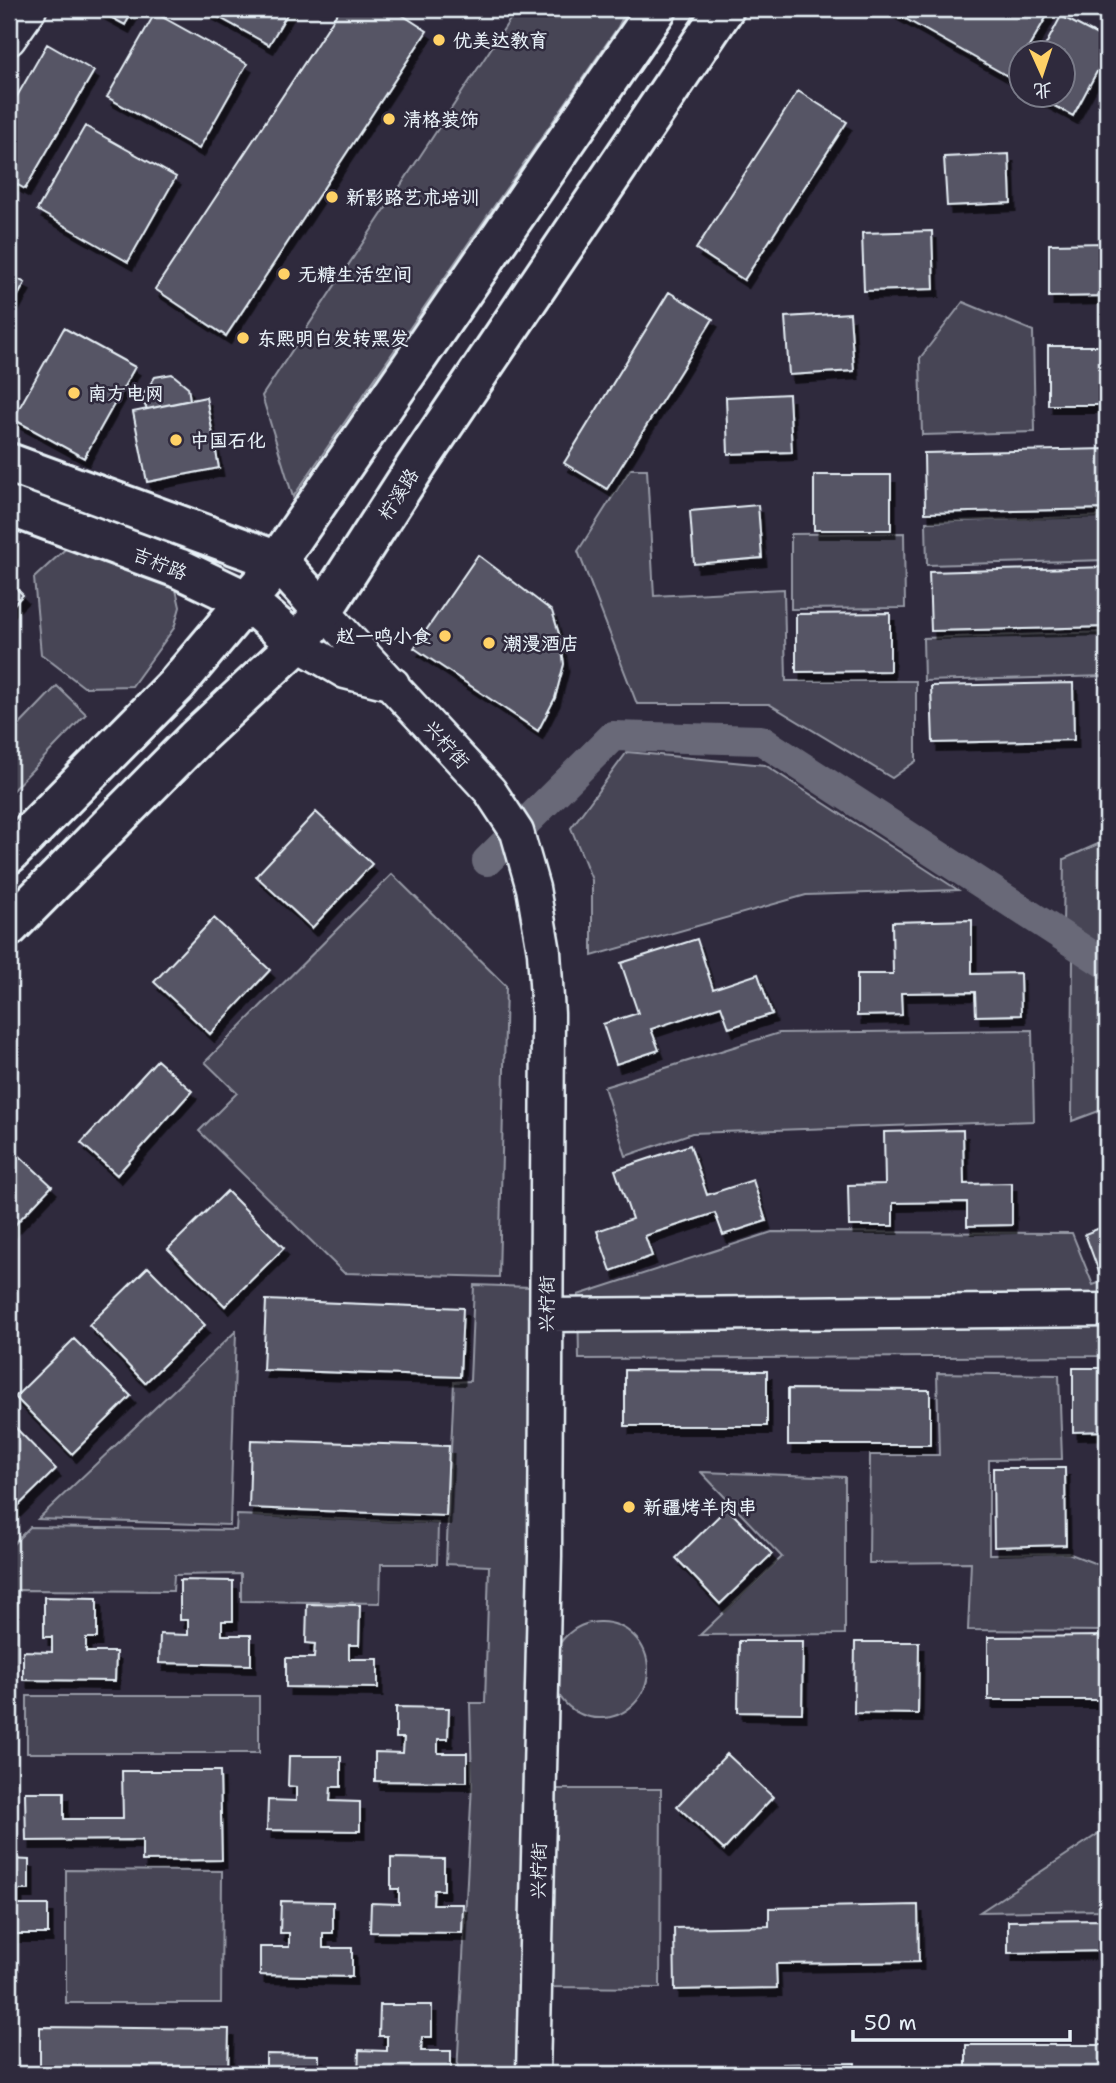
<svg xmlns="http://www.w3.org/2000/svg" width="1116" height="2083" font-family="'Shantell Sans','LXGW WenKai TC',sans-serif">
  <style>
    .green { fill: #464455; stroke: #979aa6; stroke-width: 2 }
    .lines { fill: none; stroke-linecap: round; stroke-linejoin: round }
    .canal { stroke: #696978; stroke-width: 30 }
    .building { fill: #575565; stroke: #e8f1f8; stroke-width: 2; filter: url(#shadow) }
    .minor-casing { stroke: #e8f1f8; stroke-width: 37 }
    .secondary-casing { stroke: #e8f1f8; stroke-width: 44 }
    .primary-casing { stroke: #e8f1f8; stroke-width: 44 }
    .minor { stroke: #2f2a3d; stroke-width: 32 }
    .secondary { stroke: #2f2a3d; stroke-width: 38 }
    .primary { stroke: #2f2a3d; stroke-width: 38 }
    .poi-dot { fill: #ffd166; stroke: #2f2a3d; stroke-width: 2.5 }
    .labels { text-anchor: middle; stroke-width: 5; stroke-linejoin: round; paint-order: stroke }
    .poi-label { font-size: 19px; font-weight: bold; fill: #e8f1f8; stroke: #2f2a3d; text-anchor: start }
    .street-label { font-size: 19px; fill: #e8f1f8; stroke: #2f2a3d }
  </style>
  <defs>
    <filter id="shadow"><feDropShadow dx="4.5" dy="8" stdDeviation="0" flood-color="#0009"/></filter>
  </defs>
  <rect width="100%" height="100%" fill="#2f2a3d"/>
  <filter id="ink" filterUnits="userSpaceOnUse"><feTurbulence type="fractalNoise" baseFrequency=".0143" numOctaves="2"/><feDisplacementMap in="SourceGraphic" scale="14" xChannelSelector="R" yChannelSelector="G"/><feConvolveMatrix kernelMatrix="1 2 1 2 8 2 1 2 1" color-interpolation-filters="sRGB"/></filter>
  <g filter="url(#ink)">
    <path class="green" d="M517,9H627L618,27L293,497L262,396Z
      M963,302L1033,331L1035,432L922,435L920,358Z
      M630,469H647L654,596L784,589L786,681H916V761L892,778L769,704H637L578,551Z
      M1107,516V560L927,565L926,522Z
      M904,533L905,608L791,609V534Z
      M72,543L175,585L180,607L174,628L132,686L84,687L41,654L34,578Z
      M1107,632V676L924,681L923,638Z
      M57,686L86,714L9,794V736Z
      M627,752L765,765L958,890L806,895L592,956V880L571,828Z
      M1107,840V955L1063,928L1064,859Z
      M392,874L506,986L499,1277L344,1273L199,1131L237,1093L205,1062Z
      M1073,955L1107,979V1108L1072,1121Z
      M1032,1030L1034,1121L692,1133L626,1156L604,1087L779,1033Z
      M772,1232L1072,1233L1093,1285L1107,1280V1356L579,1359L578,1295Z
      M474,1285L532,1287L521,2074H457L472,1784L470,1703H485L489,1566L446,1564L454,1382L470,1381Z
      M236,1331L230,1525L38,1519Z
      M937,1373L1059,1375L1062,1459L989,1460V1554L1068,1553L1107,1568V1631L968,1630L971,1562L869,1563L870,1455H939Z
      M701,1472L845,1477V1634L700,1635L782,1557Z
      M237,1515L438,1523L437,1564H381L380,1603L241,1601V1574L174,1575L173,1591L17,1590L16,1671H9V1548L30,1527L236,1530Z
      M552 1670a48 48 0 1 1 96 0a48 48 0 1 1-96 0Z
      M27,1696H259V1753H27Z
      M545,1789H661L660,1988L545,1987Z
      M1107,1828V1910L980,1912Z
      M66,1870L222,1871L221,2003H66Z"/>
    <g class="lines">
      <path class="canal" d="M487,861L613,736L761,740L1107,965"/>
    </g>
    <path class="building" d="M96,9H134L125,25Z
      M204,9H290L269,45Z
      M340,9H393L427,31L226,336L155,289Z
      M888,9H1051L1026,52H1021V60L1011,78Z
      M155,13L247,64L199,149L107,97Z
      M1061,16L1107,40V53L1073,116L1032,94H1064V52H1042Z
      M47,44L94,71L25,189L9,180V110Z
      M798,91L847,122L744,280L696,249Z
      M85,126L176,177L128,262L37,210Z
      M1009,154L1011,203L947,206L944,157Z
      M932,231L934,289L864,291L862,233Z
      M1107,243V296L1049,297V244Z
      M9,274L25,283L9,312Z
      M669,292L713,319L607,489L564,463Z
      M850,313L854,371L789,375L785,317Z
      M64,328L135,367L84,458L13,419Z
      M1048,346H1107V405H1048Z
      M172,374L188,387L190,400L147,409L141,398L155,377Z
      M789,394L792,452L728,454L726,397Z
      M206,397L219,468L147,482L133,412Z
      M1107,449V509L925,513L924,453Z
      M814,475H891V530H814Z
      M758,505L762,558L694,564L690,511Z
      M478,555L552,611L560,637L564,664L555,698L538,731L414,648Z
      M1107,567V627L931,631L929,572Z
      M9,581L23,595L9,609Z
      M890,613V671L796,672V614Z
      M1073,683L1074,740L933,743L931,686Z
      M316,812L372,864L312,928L256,876Z
      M214,918L270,970L210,1034L154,982Z
      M972,920V974L1020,973L1021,1015L976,1016L975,992L901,993L902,1015L857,1016V974H893L892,922Z
      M697,939L713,989L758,974L772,1014L729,1028L721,1006L651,1029L659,1050L616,1064L603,1024L638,1013L621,963Z
      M157,1060L192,1091L117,1175L81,1143Z
      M963,1130L964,1184L1012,1183V1225L967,1226V1202L893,1203V1226H849L848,1185L885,1184L884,1132Z
      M690,1145L707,1195L753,1180L766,1221L723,1235L715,1213L645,1236L652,1256L611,1271L597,1231L632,1219L615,1170Z
      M9,1146L52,1186L9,1231Z
      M1107,1169V1190L1100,1172Z
      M227,1191L284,1248L225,1306L168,1249Z
      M1107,1225V1269L1099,1272L1085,1234Z
      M148,1267L205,1325L145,1383L89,1325Z
      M266,1300L463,1308L460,1377L263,1370Z
      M74,1339L131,1396L72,1454L15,1397Z
      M1073,1368H1107V1431L1073,1432Z
      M625,1370L767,1371V1426H625Z
      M788,1389L930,1390V1445H788Z
      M9,1421L56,1469L9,1515Z
      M251,1440L449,1446L446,1516L249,1508Z
      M993,1468H1065L1066,1545L994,1547Z
      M1107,1484V1559H1106Z
      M727,1508L772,1554L720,1604L676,1558Z
      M180,1580L233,1581V1621H222V1635H251V1665L159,1663L160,1634L188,1635V1620H180Z
      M44,1597L97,1598V1638H86V1652H116L115,1681L23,1680V1651L52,1652V1637H44Z
      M307,1604L360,1605L359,1645H349V1659H378V1688L286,1687V1658H314L315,1644L306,1643Z
      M1107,1636V1700H988V1637Z
      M739,1641H803L802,1713L738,1712Z
      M855,1642H919L918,1714L854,1713Z
      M396,1707L449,1708L448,1739H438V1753H467V1782L375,1781V1752L403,1753L404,1738H396Z
      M727,1754L773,1797L724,1850L677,1806Z
      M289,1756H341V1787H331L330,1801L360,1802V1831L267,1830L268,1800L296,1801V1787L288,1786Z
      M122,1771H220L222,1860L142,1861V1840L26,1841L25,1792H64V1819H123Z
      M391,1858L444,1859V1890H434L433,1904H463L462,1933L370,1932L371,1903L399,1904V1889H391Z
      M9,1859L29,1860V1890H18V1905H48V1934H9Z
      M281,1901L333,1902V1933H323V1948H352V1977L260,1975V1947H289V1933H280Z
      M918,1905L919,1962L776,1964L777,1988L675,1990L674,1928L769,1926V1908Z
      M1107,1920V1951L1008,1953V1921Z
      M380,2005H432V2037H422L421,2051H451V2074H358L359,2050L387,2051V2036H379Z
      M40,2027L229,2029L228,2074H40Z
      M966,2045H1107V2074H966Z
      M266,2054L319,2055V2074H266Z
      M855,2063V2074H784L783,2064Z
      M9,2067H28V2074H9Z
      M675,2068V2074H603V2070Z"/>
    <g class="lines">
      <g class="minor-casing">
        <path id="minor" d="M9,39L30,9
          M323,611L490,791L517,832L533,888L544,952L548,1014L545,1556L533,2074
          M297,644L345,672L393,684
          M546,1315L1107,1310"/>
      </g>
      <g class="secondary-casing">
        <path id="secondary" d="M9,463L278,561L323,611
          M9,506L178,568L247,601L297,644"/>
      </g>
      <g class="primary-casing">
        <path id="primary" d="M9,854L176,685L265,579L657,9
          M9,927L195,739L297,644L323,611L416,466L724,9"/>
      </g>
      <use href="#minor" class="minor"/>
      <use href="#secondary" class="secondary"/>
      <use href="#primary" class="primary"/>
    </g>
  </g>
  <g class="poi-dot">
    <circle cx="439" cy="40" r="7"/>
    <circle cx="389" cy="119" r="7"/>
    <circle cx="332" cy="197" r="7"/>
    <circle cx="284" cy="274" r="7"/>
    <circle cx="243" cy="338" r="7"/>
    <circle cx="74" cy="393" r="7"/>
    <circle cx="176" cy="440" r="7"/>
    <circle cx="445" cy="636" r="7"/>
    <circle cx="489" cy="643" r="7"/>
    <circle cx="629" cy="1507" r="7"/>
  </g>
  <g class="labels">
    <g class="poi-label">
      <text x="453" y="47">优美达教育</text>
      <text x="403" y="126">清格装饰</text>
      <text x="346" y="204">新影路艺术培训</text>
      <text x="298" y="281">无糖生活空间</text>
      <text x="257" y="345">东熙明白发转黑发</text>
      <text x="88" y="400">南方电网</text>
      <text x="190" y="447">中国石化</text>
      <text x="431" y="643" text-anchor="end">赵一鸣小食</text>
      <text x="503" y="650">潮漫酒店</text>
      <text x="643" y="1514">新疆烤羊肉串</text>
    </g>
    <g class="street-label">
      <text transform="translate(398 494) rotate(-57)" y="7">柠溪路</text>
      <text transform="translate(160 563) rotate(22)" y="7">吉柠路</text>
      <text transform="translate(447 744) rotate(48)" y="7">兴柠街</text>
      <text transform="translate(546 1304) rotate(-90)" y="7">兴柠街</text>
      <text transform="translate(538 1871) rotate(-89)" y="7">兴柠街</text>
    </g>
  </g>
  <rect width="1116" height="2083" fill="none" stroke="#2f2a3d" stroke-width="35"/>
  <rect x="18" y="18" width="1081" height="2048" fill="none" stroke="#e8f1f8" stroke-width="2.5" filter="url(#ink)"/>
  <g transform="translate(1042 74) rotate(177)"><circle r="33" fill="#2f2a3d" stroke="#797a88" stroke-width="2"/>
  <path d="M0-5L12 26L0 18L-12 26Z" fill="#ffd166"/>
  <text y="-10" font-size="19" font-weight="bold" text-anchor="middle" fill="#e8f1f8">北</text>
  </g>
  <path d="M853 2030v10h217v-10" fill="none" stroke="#e8f1f8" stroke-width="3.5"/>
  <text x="864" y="2030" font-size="21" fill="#e8f1f8" stroke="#2f2a3d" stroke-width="5" paint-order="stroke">50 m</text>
</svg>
